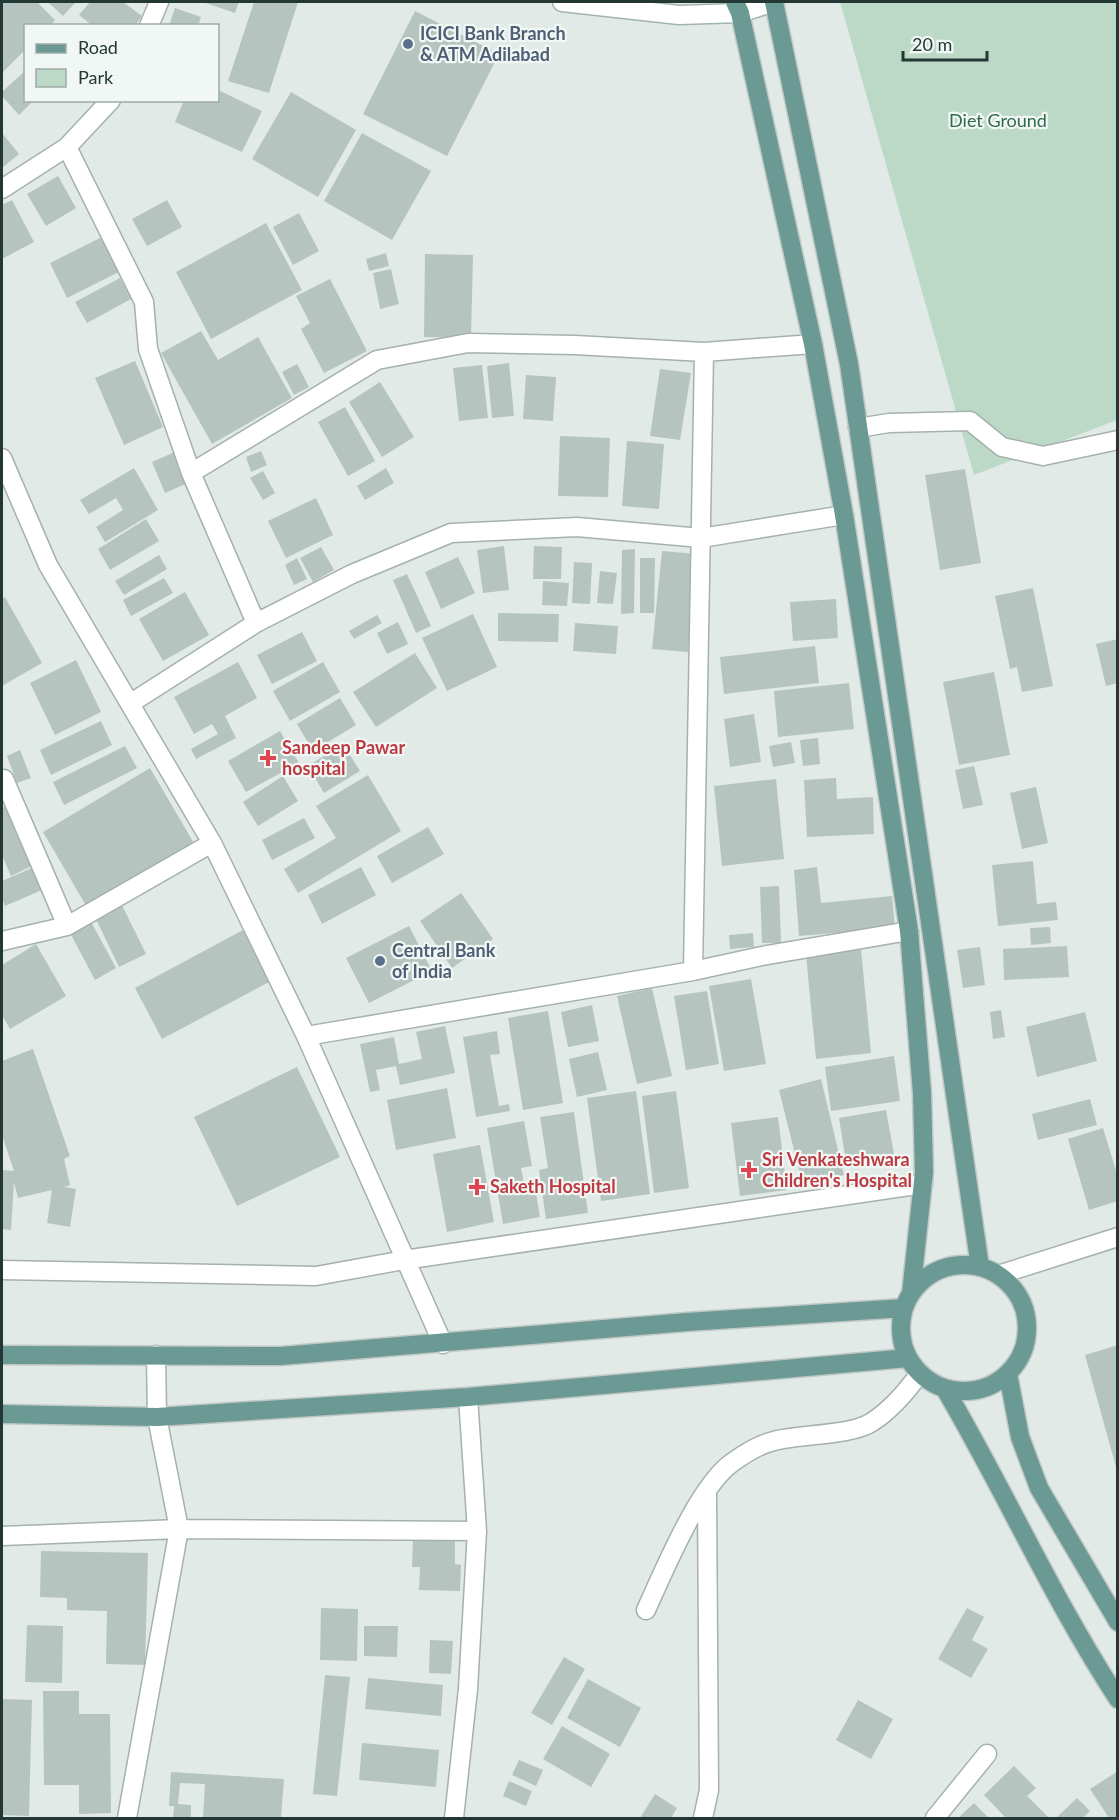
<svg xmlns="http://www.w3.org/2000/svg" width="1119" height="1820" font-family="Lato,sans-serif">
  <style>
    .green { fill: #bcd9c7 }
    .building { fill: #b6c4c0 }
    .lines { fill: none; stroke-linecap: round; stroke-linejoin: round }
    .minor-casing { stroke: #a4b1ae; stroke-width: 21 }
    .secondary-casing { stroke: #a1b4af; stroke-width: 21 }
    .primary-casing { stroke: #c1c7c6; stroke-width: 21 }
    .minor { stroke: #fff; stroke-width: 18 }
    .secondary { stroke: #fff; stroke-width: 18 }
    .primary { stroke: #6a9a93; stroke-width: 18 }
    .service-dot { fill: #5c6f8a; stroke: #f1f7f4; stroke-width: 2 }
    .health-dot { fill: #e0444e; stroke: #f1f7f4; stroke-width: 2 }
    .labels { text-anchor: middle; stroke-width: 4.5; stroke-linejoin: round; paint-order: stroke }
    .service-label { font-size: 18px; font-weight: bold; fill: #4e5e75; stroke: #f1f7f4; text-anchor: start }
    .park-label { font-size: 18px; fill: #326a4e; stroke: #f1f7f4 }
    .health-label { font-size: 18px; font-weight: bold; fill: #be3a42; stroke: #f1f7f4; text-anchor: start }
  </style>
  <rect width="100%" height="100%" fill="#e1eae7"/>
  <path class="green" d="M840,2H1117V420L974,475Z"/>
  <path class="building" d="M2,2H37L55,20L50,26H26V49L2,73Z
    M50,2H76L63,16L49,3Z
    M90,2H123L142,16L135,26H93L79,15Z
    M203,2H239L235,13Z
    M254,2H298L269,93L228,81Z
    M175,8L201,17L198,26H169Z
    M415,11L499,54L447,156L363,114Z
    M26,70V100H34L19,115L2,96V92Z
    M218,90L262,111L242,152L175,122L184,100H218Z
    M291,92L356,130L318,197L252,159Z
    M2,133L19,154L2,168Z
    M362,133L431,171L392,240L324,201Z
    M58,176L76,208L46,226L27,194Z
    M12,200L34,242L2,259V205Z
    M167,200L182,227L147,246L132,219Z
    M299,213L319,251L293,265L273,227Z
    M266,223L302,290L211,339L176,272Z
    M102,237L119,272L67,298L50,263Z
    M386,253L389,266L369,271L366,259Z
    M425,254L473,255L471,338L424,337Z
    M391,269L399,304L380,309L373,273Z
    M120,278L131,299L87,323L75,302Z
    M330,279L367,351L324,373L301,329L310,323L296,296Z
    M201,331L218,360L258,337L292,398L212,444L161,353Z
    M135,361L163,427L124,445L95,378Z
    M509,363L514,416L492,418L487,366Z
    M297,364L309,387L294,395L282,372Z
    M482,365L488,418L459,421L453,368Z
    M660,369L691,373L680,440L650,436Z
    M526,375L556,377L553,421L523,419Z
    M380,382L414,437L382,457L349,402Z
    M345,407L375,461L348,476L318,422Z
    M560,436L610,438L608,497L558,496Z
    M627,441L664,444L659,509L622,506Z
    M177,451L190,482L165,493L152,462Z
    M261,451L267,465L251,472L246,457Z
    M134,468L158,510L105,542L96,527L123,510L116,498L89,514L80,500Z
    M386,468L394,483L365,500L357,486Z
    M965,469L981,563L940,570L925,475Z
    M263,471L275,493L263,500L250,478Z
    M316,498L333,535L286,558L268,521Z
    M146,519L159,541L110,570L98,549Z
    M504,546L509,590L483,593L477,550Z
    M534,546L562,547L561,579H533Z
    M321,547L334,570L313,582L300,558Z
    M635,549L634,613L621,614L622,550Z
    M662,551L697,554L688,652L652,649Z
    M159,555L167,569L124,595L115,581Z
    M458,557L475,593L441,609L425,572Z
    M297,558L307,579L294,585L285,565Z
    M640,558H655L654,613H640Z
    M574,562L592,563L590,604L572,603Z
    M600,571L617,573L613,604L597,603Z
    M407,574L431,626L416,633L393,580Z
    M164,578L173,593L131,616L123,600Z
    M543,581L569,583L567,606L542,605Z
    M1033,588L1053,686L1022,692L1017,667L1010,669L995,596Z
    M185,592L209,635L163,661L139,619Z
    M5,597L42,663L2,686V599Z
    M836,599L838,638L793,641L790,602Z
    M498,613L559,614L558,642L498,641Z
    M473,614L497,667L447,691L422,638Z
    M377,615L382,623L354,639L349,631Z
    M398,622L408,644L387,654L377,633Z
    M575,623L618,626L616,654L573,651Z
    M302,632L317,661L272,684L257,655Z
    M1118,639V683L1106,686L1096,644Z
    M815,646L819,683L724,694L720,657Z
    M415,653L437,688L376,727L353,692Z
    M76,660L101,712L55,735L30,683Z
    M238,662L257,698L225,716L236,738L196,759L191,749L218,734L212,724L194,734L174,697Z
    M323,662L340,692L290,721L273,691Z
    M994,672L1010,755L959,765L943,682Z
    M849,683L854,729L778,737L774,691Z
    M340,698L356,725L313,751L297,724Z
    M754,714L761,762L730,767L724,719Z
    M101,721L112,745L51,775L40,750Z
    M280,731L299,763L246,792L228,761Z
    M818,738L820,764L803,766L800,740Z
    M791,742L795,763L773,767L769,746Z
    M343,744L360,771L324,793L308,766Z
    M125,746L137,768L64,805L53,782Z
    M20,750L31,778L17,783L7,756Z
    M974,766L983,805L963,809L955,770Z
    M150,768L195,845L88,909L43,832Z
    M368,775L401,831L298,893L284,869L336,838L316,806Z
    M283,776L298,801L258,826L243,802Z
    M836,778L837,799L873,797L874,834L807,837L804,780Z
    M776,779L784,859L722,866L714,786Z
    M1036,787L1048,843L1022,849L1010,793Z
    M6,806L34,865L11,876L2,855V808Z
    M304,818L315,838L272,860L262,840Z
    M428,827L444,854L392,883L377,856Z
    M1033,861L1037,904L1056,902L1058,920L998,926L992,865Z
    M361,867L376,895L322,924L308,895Z
    M817,867L821,903L892,896L895,928L799,936L794,870Z
    M32,868L42,890L5,906L2,898V881Z
    M779,886L781,943H762L760,887Z
    M461,893L493,939L452,968L420,921Z
    M121,903L146,954L119,967L95,917Z
    M89,918L116,968L95,980L68,929Z
    M409,926L432,971L369,1003L346,958Z
    M1050,927L1051,943L1031,945L1030,928Z
    M243,930L271,981L162,1039L135,988Z
    M753,933L754,947L730,949L729,935Z
    M36,944L66,996L10,1029L2,1015V965Z
    M1067,946L1069,977L1004,980L1003,949Z
    M980,947L985,985L963,988L957,950Z
    M861,949L871,1053L816,1059L806,955Z
    M751,979L766,1064L724,1071L709,986Z
    M652,988L672,1076L637,1084L617,996Z
    M707,991L719,1064L686,1070L674,996Z
    M592,1005L599,1041L568,1047L561,1012Z
    M1001,1010L1005,1037L993,1039L990,1012Z
    M548,1011L563,1103L523,1110L508,1018Z
    M1085,1012L1097,1061L1037,1077L1026,1027Z
    M445,1026L455,1073L400,1085L396,1066L376,1070L380,1090L370,1092L360,1044L394,1037L399,1064L422,1059L416,1032Z
    M497,1031L500,1054L490,1055L499,1106L509,1104L510,1111L476,1117L463,1037Z
    M33,1049L70,1156L64,1159L70,1185L64,1187L76,1189L70,1227L47,1223L52,1190L18,1198L14,1182L11,1230L2,1229V1170L14,1171L2,1135V1061Z
    M598,1052L607,1090L577,1097L569,1059Z
    M894,1056L900,1101L831,1111L825,1067Z
    M297,1067L340,1157L237,1206L194,1117Z
    M821,1079L844,1175L803,1186L779,1090Z
    M447,1088L456,1138L396,1150L387,1100Z
    M636,1091L650,1194L601,1201L587,1098Z
    M676,1091L689,1188L654,1193L642,1096Z
    M1090,1099L1097,1125L1038,1140L1032,1114Z
    M886,1110L895,1160L847,1168L839,1118Z
    M574,1112L588,1213L546,1219L539,1170L548,1168L540,1117Z
    M778,1117L787,1190L740,1196L731,1123Z
    M524,1121L532,1166L521,1168L526,1195L536,1193L540,1217L503,1224L487,1128Z
    M1103,1128L1118,1177V1201L1089,1210L1068,1139Z
    M480,1145L494,1222L447,1232L433,1154Z
    M1118,1345V1471H1117L1085,1355Z
    M413,1539L455,1540V1564L461,1565L460,1591L419,1590L420,1567H412Z
    M41,1551L148,1553L145,1665L106,1664L107,1611L67,1610V1598L40,1597Z
    M321,1608L358,1609L357,1661L320,1660Z
    M967,1608L984,1617L972,1640L988,1649L971,1678L938,1659Z
    M27,1625L63,1626L62,1683L25,1682Z
    M364,1626H398L397,1657L364,1656Z
    M430,1640L453,1641L451,1674L429,1673Z
    M564,1657L585,1669L552,1725L531,1713Z
    M325,1675L350,1677L337,1796L313,1794Z
    M368,1678L443,1685L441,1716L365,1709Z
    M588,1679L641,1708L620,1747L567,1718Z
    M43,1691H79V1714H110L111,1813L79,1814V1785H44Z
    M2,1699L32,1700L29,1816L2,1815Z
    M858,1700L893,1719L871,1759L836,1740Z
    M562,1726L610,1754L591,1787L543,1759Z
    M362,1743L439,1750L436,1787L359,1780Z
    M519,1760L543,1770L536,1786L512,1775Z
    M1014,1766L1036,1788L1027,1796L1049,1818H1006L984,1795Z
    M1118,1771V1818H1109L1090,1789Z
    M171,1772L284,1779L281,1818H203L205,1784L180,1783L178,1804L191,1805V1818H173L174,1806H169Z
    M509,1781L532,1791L526,1806L503,1796Z
    M655,1794L677,1808L671,1818H640Z
    M1077,1798L1090,1811L1083,1818H1056Z
    M974,1803L989,1818H958Z"/>
  <g class="lines">
    <g class="minor-casing">
      <path id="minor" d="M149,26L159,2
        M67,147L111,100
        M2,189L67,147L144,302L148,349L191,473L256,623
        M858,428L889,423L970,421L1002,447L1043,456L1118,440
        M2,458L48,565L212,843L306,1036L443,1344
        M191,473L377,360L468,343L575,345L704,352L813,344
        M131,703L256,623L352,574L451,533L577,527L701,538L844,515
        M67,926L212,843
        M2,941L67,926L4,779
        M693,971L704,352
        M306,1036L693,971L762,956L909,931
        M2,1270L316,1276L404,1260L923,1184
        M998,1275L1118,1237
        M2,1536L179,1529L477,1531
        M646,1610C664,1571 699,1485 733,1462C744,1454 761,1444 774,1441C798,1434 851,1436 872,1422C891,1410 907,1391 920,1373
        M127,1818L179,1529L157,1417L156,1355
        M454,1818L468,1689L477,1531L468,1397
        M703,1818L709,1790L707,1493
        M935,1818L987,1754"/>
    </g>
    <g class="secondary-casing">
      <path id="secondary" d="M562,2L679,15L740,13L774,2"/>
    </g>
    <g class="primary-casing">
      <path id="primary" d="M735,2L740,13L813,344L844,515L909,931L922,1093L924,1172L911,1294
        M774,2L849,364L980,1267
        M901 1328a63 63 0 1 1 126 0a63 63 0 1 1-126 0Z
        M2,1355L281,1356L687,1322L904,1308
        M1008,1374L1020,1437L1039,1488L1118,1622
        M945,1389C1005,1491 1053,1600 1118,1699
        M2,1414L157,1417L468,1397L908,1358"/>
    </g>
    <use href="#minor" class="minor"/>
    <use href="#secondary" class="secondary"/>
    <use href="#primary" class="primary"/>
  </g>
  <g class="service-dot">
    <circle cx="408" cy="44" r="6"/>
    <circle cx="380" cy="961" r="6"/>
  </g>
  <g class="health-dot">
    <path d="M265 749h6v6h6v6h-6v6h-6v-6h-6v-6h6z"/>
    <path d="M746 1161h6v6h6v6h-6v6h-6v-6h-6v-6h6z"/>
    <path d="M474 1178h6v6h6v6h-6v6h-6v-6h-6v-6h6z"/>
  </g>
  <g class="labels">
    <g class="service-label">
      <text x="420" y="40">ICICI Bank Branch<tspan x="420" dy="21">&amp; ATM Adilabad</tspan></text>
      <text x="392" y="957">Central Bank<tspan x="392" dy="21">of India</tspan></text>
    </g>
    <g class="park-label">
      <text x="998" y="127">Diet Ground</text>
    </g>
    <g class="health-label">
      <text x="282" y="754">Sandeep Pawar<tspan x="282" dy="21">hospital</tspan></text>
      <text x="762" y="1166">Sri Venkateshwara<tspan x="762" dy="21">Children's Hospital</tspan></text>
      <text x="490" y="1193">Saketh Hospital</text>
    </g>
  </g>
  <rect width="1119" height="1820" fill="none" stroke="#233835" stroke-width="6"/>
  <rect x="24" y="24" width="195" height="78" fill="#f1f7f4" stroke="#9faba8" stroke-width="1.5"/>
  <rect x="36" y="44" width="30" height="9" fill="#6a9a93" stroke="#9faba8" stroke-width="1.5"/>
  <text x="78" y="54" font-size="18" fill="#233835">Road</text>
  <rect x="36" y="69" width="30" height="18" fill="#bcd9c7" stroke="#9faba8" stroke-width="1.5"/>
  <text x="78" y="84" font-size="18" fill="#233835">Park</text>
  <path d="M903 51v9h84v-9" fill="none" stroke="#233835" stroke-width="3"/>
  <text x="912" y="51" font-size="18" fill="#233835" stroke="#f1f7f4" stroke-width="4.5" paint-order="stroke">20 m</text>
</svg>
